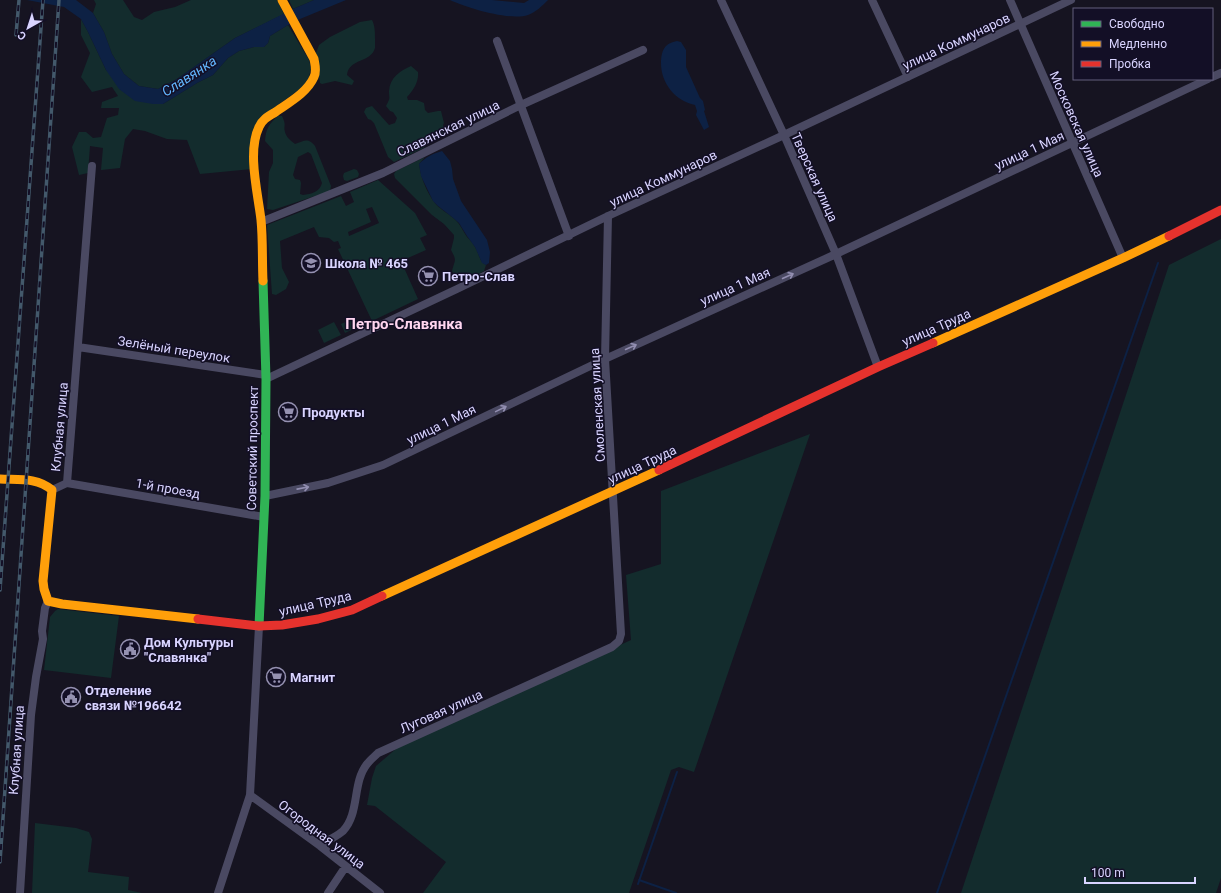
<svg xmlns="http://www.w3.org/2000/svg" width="1221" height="893" font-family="Roboto,sans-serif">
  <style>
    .green { fill: #132c2d; fill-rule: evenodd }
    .water { fill: #0d2144 }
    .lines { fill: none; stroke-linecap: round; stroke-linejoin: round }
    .stream { stroke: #0d2144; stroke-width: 2 }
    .street { stroke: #4a4962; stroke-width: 8 }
    .fast { stroke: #30b455; stroke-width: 9 }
    .slow { stroke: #ff9f0a; stroke-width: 9 }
    .jam { stroke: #e5322d; stroke-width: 9 }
    .rail-casing { stroke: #43596b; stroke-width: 3.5 }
    .rail { stroke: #130f26; stroke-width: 2; stroke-dasharray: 6; stroke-linecap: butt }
    .oneway { stroke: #928eb0 }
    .labels { text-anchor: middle; stroke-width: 3; stroke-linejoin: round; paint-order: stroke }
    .street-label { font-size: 13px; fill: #d9d4ff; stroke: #130f26 }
    .poi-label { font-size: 13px; font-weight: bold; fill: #d9d4ff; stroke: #130f26; text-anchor: start }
    .water-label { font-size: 14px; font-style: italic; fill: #62b6ff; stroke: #130f26 }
    .quarter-label { font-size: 15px; font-weight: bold; fill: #ffd6f0; stroke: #130f26 }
  </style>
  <rect width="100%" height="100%" fill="#161421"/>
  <path class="green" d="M94,0H123L134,17L142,20L154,12L175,7L191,0H277L284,14L235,38L177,79L158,89L139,86L124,74L112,54L104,32L93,13L96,4Z
    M289,0H314L293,9Z
    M81,19L88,32L106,70L163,104L197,83L213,75L228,58L239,51L254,47H264L268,43L270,36L288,25L309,60L311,68L309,77L304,86L264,115L252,169L200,174L187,140L167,139L145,131L133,129L125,139L120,168L101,170L103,148L90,146L88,173L79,175L72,147L79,132H86L93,138L101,137L107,118L118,115L119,108H101L102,102L118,96L112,87L92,92L81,77L90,53L81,35Z
    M372,20C375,26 375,32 375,39C375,41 375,45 375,48C371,63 349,58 347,75L354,81L352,85L335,81L322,84L320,83L316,53L319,45L330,37L360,22Z
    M411,66L418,72C419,81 414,90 407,97L408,100H417L424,103L425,110L428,113L438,111H441L444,123L443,125L447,134L429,142L424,148L394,162L388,157L374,123L371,120L368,119L364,112L366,108L372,106L389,125L395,123L397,118L393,112L390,111L386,106C391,97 389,99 389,91C390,77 400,71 411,66Z
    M278,116H282C287,126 283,125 285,132C286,137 291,141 295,144C304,141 308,137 315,146L331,186L330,191L273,210L267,209L269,172L273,163V150L265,141C266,128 269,124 278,116ZM308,152L311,154L322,183C320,192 311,194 303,195L300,194L301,183L300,180L295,179L293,175L298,157Z
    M425,157L419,164C421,177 425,188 432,199C438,210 452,214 459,224C462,228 464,233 467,237C470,240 473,243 475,247C479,253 479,261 486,265L484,271C474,276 459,285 452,271C455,259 457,261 451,250L454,238V235L444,224L432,215L395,178L394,174L396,171Z
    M354,169L357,170L359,174L358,177L347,181L344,180L343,176L344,173Z
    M378,180L415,213L427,235L420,238L426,250L401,261L418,299L372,321L338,249L341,248L338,241L334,242L329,238L319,237L314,227L280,241L282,268L289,282L286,289L276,295L272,294L267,225L341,196L346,206L354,202L350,192ZM372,207L379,223L349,236L348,232L371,222L366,209Z
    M1221,239V878L1216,893H961L1169,265Z
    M354,318L357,323L365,320L366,323L345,333L341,324Z
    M334,322L341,335L324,343L318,330Z
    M810,434L694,772L679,767L671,770L629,893H423L446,862L375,806L367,805L372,778L376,766L397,748L631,640L626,575L661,564V491Z
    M58,609L119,616L111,678L44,670L50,617L55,611Z
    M35,823L76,828L89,832L92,839L88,872L129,877L128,890L142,893H32Z"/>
  <path class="water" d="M27,0H76L93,13L104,32L112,54L124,74L139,86L158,89L177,79L235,38L293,9L314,0H346L300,19L288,25L270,36L268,43L264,47H254L239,51L228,58L213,75L197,83L163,104H153L135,101L119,89L106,70L88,32L81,19L64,7Z
    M450,0H492L524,3L529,0H548C542,6 536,12 528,15C510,21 467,8 450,0Z
    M677,41L681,42L686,50V67L700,98L703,101L705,110L704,111L709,127L704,130L696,115L697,111L695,105C675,101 661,83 661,63C661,57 662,50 666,46C669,43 673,42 677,41Z
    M442,151L450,161L452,169L453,179L461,201L487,240L490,252L489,263L486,265L482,263L475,247L467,236L459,223L452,217L438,206L433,201L421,176L419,164C426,157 432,154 442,151Z"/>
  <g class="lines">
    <path class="stream" d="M639,880L676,893
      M638,884L677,772
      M937,893L1158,263"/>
    <path class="street" d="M721,0L784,135L836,254L878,367
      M872,0L908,77
      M1010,0L1123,258
      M497,41L569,236
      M1212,77L1221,73
      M261,222L383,173L521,105L643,50
      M78,347L266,375
      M266,379L457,289L608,216L784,135L1071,0
      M67,483L92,166
      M67,483L264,517
      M52,490L67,483
      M265,496L328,483L383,465L605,359L836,254L1208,79
      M250,795L319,845L380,893
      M319,845C327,841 336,837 343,831C360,813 352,783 367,764C370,760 374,757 378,753L612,647L619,641L621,634L605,359L608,216
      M20,893L31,715L36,677L43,639L42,631L45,608L48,601
      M218,893L250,795L259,626
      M328,893L346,866"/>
    <path class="fast" d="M259,626L265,496L266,379L263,281"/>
    <path class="slow" d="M263,281C262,261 263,240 261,220C258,193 247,152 259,127C262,120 267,117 274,113C288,103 307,93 314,77C317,71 315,65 314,59L282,0
      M933,343L1123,258L1169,236
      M0,479C18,480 37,477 52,490L43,581L44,589L48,601L62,604L198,619
      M382,596L659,470"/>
    <path class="jam" d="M1169,236L1221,210
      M659,470L878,367L933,343
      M198,619L259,626L282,625L318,619L352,610L382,596"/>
    <g class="rail-casing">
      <path id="rail" d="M16,35L19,0
        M0,590L43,0
        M0,862L59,0"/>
    </g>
    <use href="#rail" class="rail"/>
  </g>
  <defs><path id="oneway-shaft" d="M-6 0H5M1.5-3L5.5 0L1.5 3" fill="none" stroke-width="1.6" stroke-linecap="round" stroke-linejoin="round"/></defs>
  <g class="oneway">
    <use href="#oneway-shaft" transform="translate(788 276) rotate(-24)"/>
    <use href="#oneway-shaft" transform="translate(631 347) rotate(-24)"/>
    <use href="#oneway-shaft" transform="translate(501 409) rotate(-26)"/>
    <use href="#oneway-shaft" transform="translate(303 488) rotate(-11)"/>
  </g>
  <defs>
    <g id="school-ring" transform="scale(1)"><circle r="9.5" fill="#130f26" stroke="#9591b1" stroke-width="1.5"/><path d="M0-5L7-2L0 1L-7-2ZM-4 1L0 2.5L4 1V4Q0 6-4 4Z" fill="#9591b1"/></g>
    <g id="supermarket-ring" transform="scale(1)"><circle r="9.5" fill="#130f26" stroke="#9591b1" stroke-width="1.5"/><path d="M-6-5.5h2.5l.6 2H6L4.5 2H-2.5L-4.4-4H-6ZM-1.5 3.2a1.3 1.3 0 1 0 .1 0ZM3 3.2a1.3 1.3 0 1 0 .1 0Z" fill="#9591b1"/></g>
    <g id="civic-ring" transform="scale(1)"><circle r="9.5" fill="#130f26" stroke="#9591b1" stroke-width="1.5"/><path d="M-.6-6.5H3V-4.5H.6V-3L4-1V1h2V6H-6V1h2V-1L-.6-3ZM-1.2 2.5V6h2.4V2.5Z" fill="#9591b1"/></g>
  </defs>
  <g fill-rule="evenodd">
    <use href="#school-ring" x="311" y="263"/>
    <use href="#supermarket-ring" x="428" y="276"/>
    <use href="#supermarket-ring" x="288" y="412"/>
    <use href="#civic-ring" x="130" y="649"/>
    <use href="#supermarket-ring" x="276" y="677"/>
    <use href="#civic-ring" x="71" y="697"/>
  </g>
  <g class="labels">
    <g class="street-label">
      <text transform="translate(956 41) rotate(-25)" y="5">улица Коммунаров</text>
      <text transform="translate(1077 124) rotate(66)" y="5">Московская улица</text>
      <text transform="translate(448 128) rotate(-26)" y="5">Славянская улица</text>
      <text transform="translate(1029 150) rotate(-25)" y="5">улица 1 Мая</text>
      <text transform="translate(815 177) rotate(66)" y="5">Тверская улица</text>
      <text transform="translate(663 178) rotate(-25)" y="5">улица Коммунаров</text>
      <text transform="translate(735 286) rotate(-24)" y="5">улица 1 Мая</text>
      <text transform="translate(936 327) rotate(-24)" y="5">улица Труда</text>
      <text transform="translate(174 349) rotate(9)" y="5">Зелёный переулок</text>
      <text transform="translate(597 405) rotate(-93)" y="5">Смоленская улица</text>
      <text transform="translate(441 424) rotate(-26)" y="5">улица 1 Мая</text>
      <text transform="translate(59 427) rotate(-85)" y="5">Клубная улица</text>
      <text transform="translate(252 448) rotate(-89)" y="5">Советский проспект</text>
      <text transform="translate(642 464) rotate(-25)" y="5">улица Труда</text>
      <text transform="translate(168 488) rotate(10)" y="5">1-й проезд</text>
      <text transform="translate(315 603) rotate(-13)" y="5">улица Труда</text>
      <text transform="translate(441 711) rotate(-24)" y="5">Луговая улица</text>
      <text transform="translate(16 750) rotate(-86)" y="5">Клубная улица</text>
      <text transform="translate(322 834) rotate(37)" y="5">Огородная улица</text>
    </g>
    <g class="poi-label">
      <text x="325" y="268">Школа № 465</text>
      <text x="442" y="281">Петро-Слав</text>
      <text x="302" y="417">Продукты</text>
      <text x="144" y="647">Дом Культуры<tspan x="144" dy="15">"Славянка"</tspan></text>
      <text x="290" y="682">Магнит</text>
      <text x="85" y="695">Отделение<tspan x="85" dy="15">связи №196642</tspan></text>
    </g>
    <g class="water-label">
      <text transform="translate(189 76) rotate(-33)" y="5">Славянка</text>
    </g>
    <g class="quarter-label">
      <text x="404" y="329">Петро-Славянка</text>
    </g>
  </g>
  <rect x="1073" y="8" width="140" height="72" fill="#130f26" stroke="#625e7d"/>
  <rect x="1081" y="21" width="20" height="6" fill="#30b455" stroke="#625e7d"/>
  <text x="1109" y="28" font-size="12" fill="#d9d4ff">Свободно</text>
  <rect x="1081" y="41" width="20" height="6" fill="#ff9f0a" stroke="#625e7d"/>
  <text x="1109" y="48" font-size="12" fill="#d9d4ff">Медленно</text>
  <rect x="1081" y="61" width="20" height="6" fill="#e5322d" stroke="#625e7d"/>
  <text x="1109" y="68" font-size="12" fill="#d9d4ff">Пробка</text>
  <g transform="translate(28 28) rotate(219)" stroke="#130f26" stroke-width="3" paint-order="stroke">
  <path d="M0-3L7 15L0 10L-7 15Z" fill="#d9d4ff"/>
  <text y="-6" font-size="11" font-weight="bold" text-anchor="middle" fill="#d9d4ff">С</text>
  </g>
  <path d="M1085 877v6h110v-6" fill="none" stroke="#d9d4ff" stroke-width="2"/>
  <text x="1091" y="877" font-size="12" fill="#d9d4ff" stroke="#130f26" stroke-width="3" paint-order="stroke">100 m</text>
</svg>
